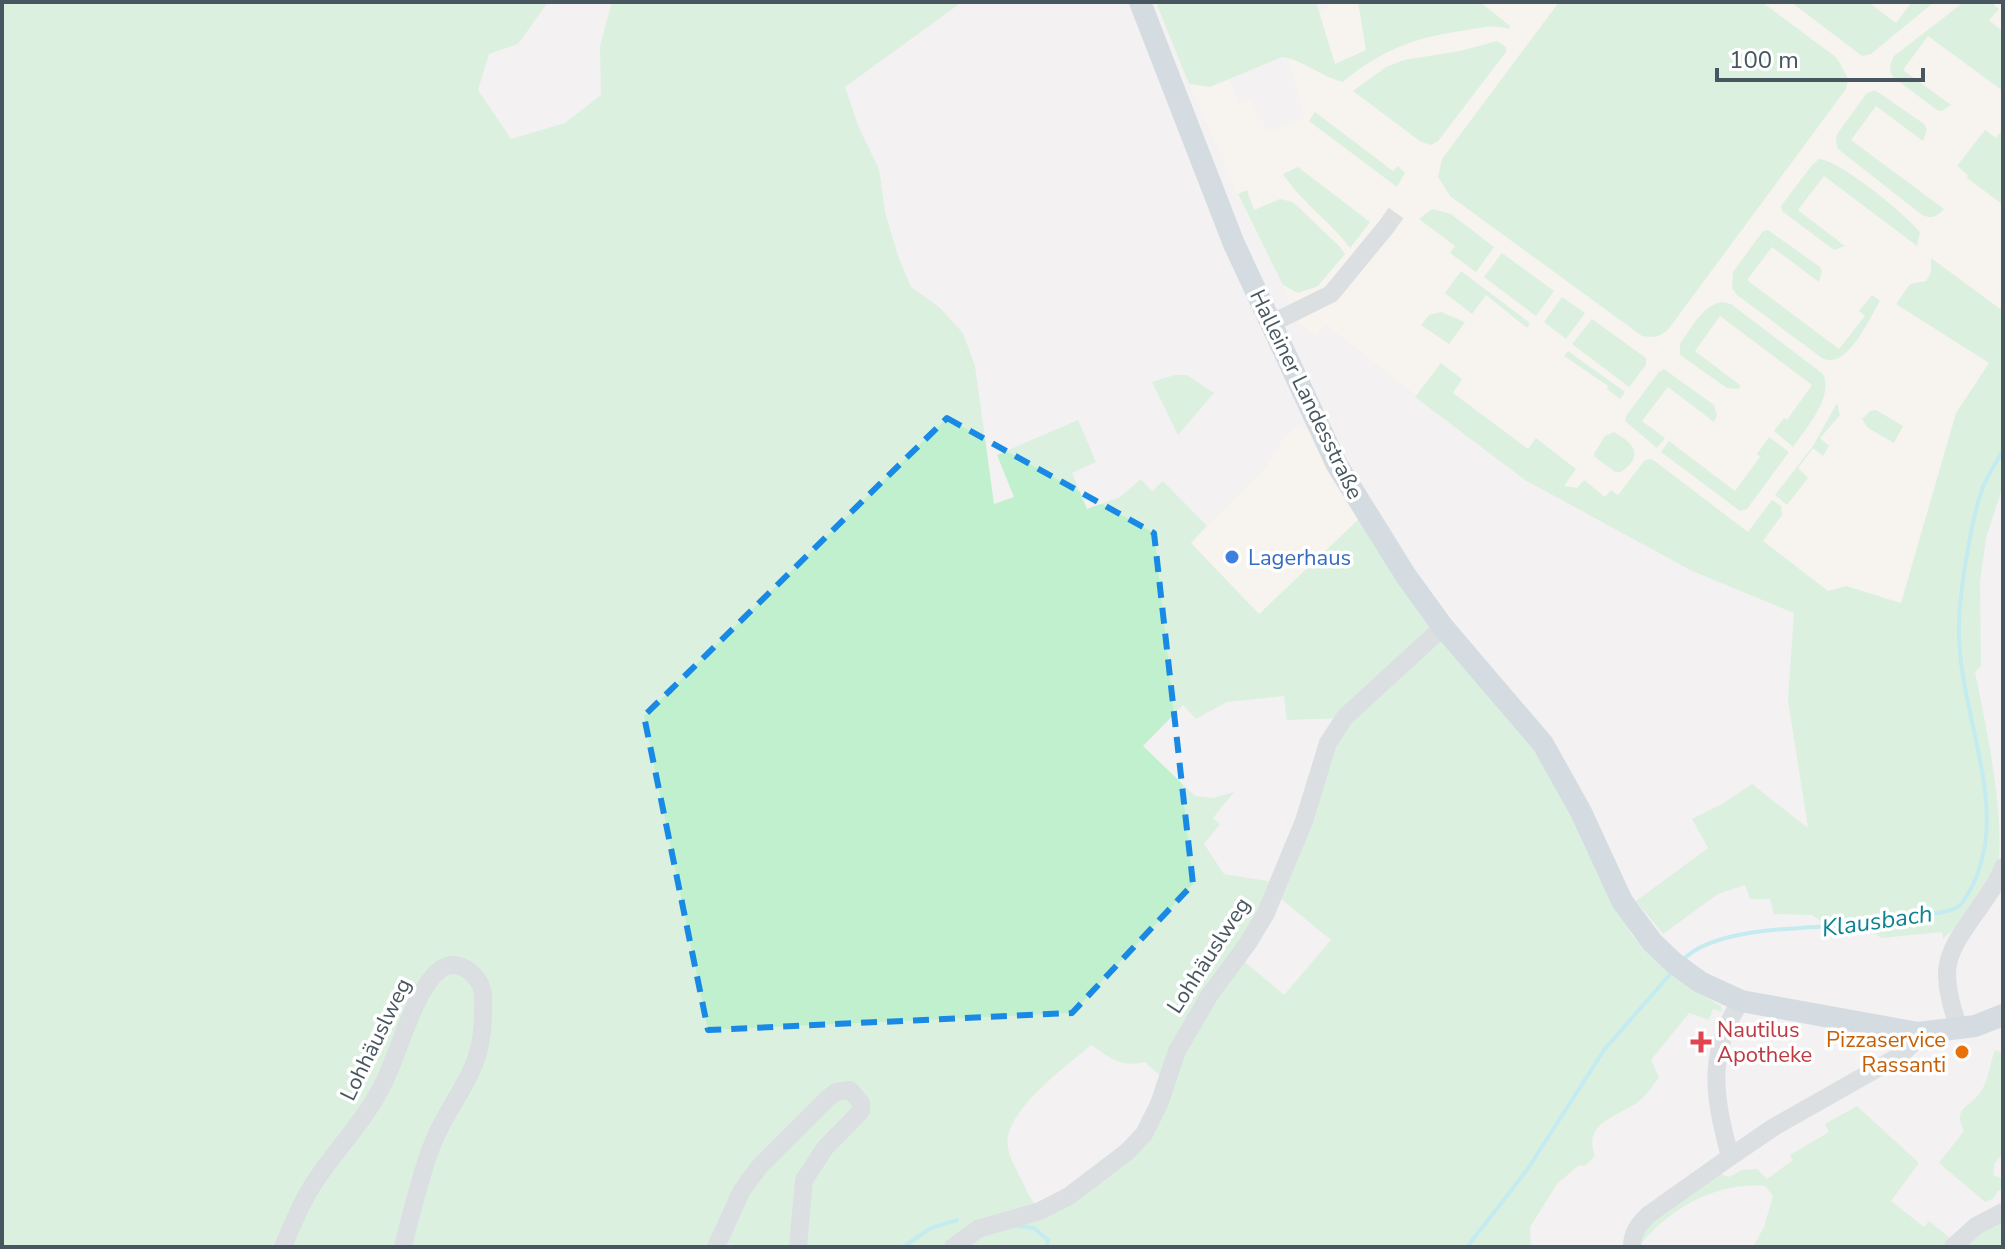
<svg xmlns="http://www.w3.org/2000/svg" width="2005" height="1249" font-family="'Nunito Sans',sans-serif">
  <style>
    .commercial { fill: #fcf6ec }
    .green { fill: #c0f0cd; fill-rule: evenodd }
    .lines { fill: none; stroke-linecap: round; stroke-linejoin: round }
    .stream { stroke: #8de4ed; stroke-width: 4 }
    .minor-tunnel { stroke: #c8cacc; stroke-width: 18; stroke-dasharray: 18 9; stroke-linecap: butt }
    .minor { stroke: #bfcad0; stroke-width: 18 }
    .major { stroke: #b1c4cf; stroke-width: 22 }
    .marked { fill: none; stroke: #188ae6; stroke-width: 6; stroke-dasharray: 16 10; stroke-linejoin: round }
    .shop-dot { fill: #3f7fe0; stroke: #fff; stroke-width: 3 }
    .health-dot { fill: #e0444e; stroke: #fff; stroke-width: 3 }
    .food-dot { fill: #e8710a; stroke: #fff; stroke-width: 3 }
    .labels { text-anchor: middle; stroke-width: 7; stroke-linejoin: round; paint-order: stroke }
    .street-label { font-size: 22px; fill: #48575f; stroke: #fff }
    .shop-label { font-size: 22px; fill: #366cbe; stroke: #fff; text-anchor: start }
    .health-label { font-size: 22px; fill: #be3a42; stroke: #fff; text-anchor: start }
    .food-label { font-size: 22px; fill: #c56008; stroke: #fff; text-anchor: end }
    .water-label { font-size: 24px; font-style: italic; fill: #0d838f; stroke: #fff }
  </style>
  <rect width="100%" height="100%" fill="#f3f1f1"/>
  <path class="commercial" d="M1331,2H2003V367L1906,660L1692,571L1525,480L1326,325L1316,337L1293,318L1283,285L1261,238L1252,228L1189,84L1210,87L1229,79L1239,103L1250,98L1268,132L1304,117L1287,55Z
    M1303,427L1309,431L1359,519L1259,615L1190,542L1263,471L1286,435L1293,428Z"/>
  <path class="green" d="M2,2H548L518,44L489,54L478,90L511,139L565,123L601,95L600,46L612,2H962L845,87L859,128L879,169L885,212L898,256L911,287L939,307L963,333L975,366L994,504L1014,497L997,455L1078,420L1096,462L1072,473L1087,509L1120,497L1141,479L1152,491L1163,481L1207,526L1191,543L1259,614L1359,519L1523,734L1549,772L1631,934C1656,963 1687,987 1721,1006L1722,1012L1713,1009L1709,1020L1689,1013L1651,1060L1659,1077C1653,1085 1646,1096 1638,1102C1618,1117 1582,1122 1595,1156L1585,1166L1579,1165L1557,1184L1530,1227L1531,1247H2ZM1284,696L1287,720L1344,718L1279,883L1224,874L1204,844L1220,824L1213,818L1234,792L1213,798L1195,796L1143,746L1183,705L1196,719L1227,702ZM1280,898L1331,940L1284,995L1238,956ZM1091,1045C1111,1058 1119,1068 1145,1062L1167,1082L1127,1159L1046,1218C1033,1204 1028,1194 1020,1177C1014,1165 1005,1150 1008,1136C1016,1102 1066,1067 1091,1045Z
    M1156,2H1316L1335,64L1366,50L1358,2H1480L1510,26L1509,29C1494,24 1483,28 1467,30C1417,37 1382,49 1343,82C1321,77 1304,60 1282,57L1210,87L1189,84Z
    M1559,2H1762L1837,58L1848,79L1846,89L1670,327C1661,337 1655,338 1642,336L1450,196L1438,177L1442,159Z
    M1791,2H1868L1896,23L1912,2H1934L1871,54L1862,56Z
    M1964,2H1991L1999,9L1989,20L2003,32V91L1928,36L1903,70L1951,105L1942,111L1937,110L1893,77C1888,68 1890,65 1894,56Z
    M1497,41L1506,47V52L1438,141L1431,145L1421,142L1353,91L1386,67L1404,60L1460,51Z
    M1875,90L1924,124L1927,130L1923,141L1876,106L1851,140L1944,209C1937,217 1932,219 1922,215L1838,149L1836,141L1837,134L1867,93Z
    M1315,112L1393,171L1398,166L1405,173L1397,187L1309,121Z
    M2003,129V216L2002,204L1967,178L1968,175L1957,166L1985,130L1996,138Z
    M1819,159C1840,160 1906,215 1920,232L1917,246L1824,176L1798,210L1845,246L1834,250L1782,211L1781,206L1812,165Z
    M1298,167L1370,222L1350,248C1330,221 1301,202 1283,174Z
    M1247,190L1254,210L1280,199L1293,202L1339,246L1345,254L1318,286L1298,293L1283,285L1238,194Z
    M1432,209L1451,214L1494,247L1476,272L1450,253L1455,246L1419,219Z
    M1768,230L1820,267L1822,271L1819,282L1772,247L1747,280L1839,349L1865,316L1859,311L1872,295L1880,301C1869,319 1847,371 1822,358L1737,295L1732,288L1733,272L1763,231Z
    M1502,253L1554,291L1536,316L1484,277Z
    M1931,258L2003,311V486L1986,538L1980,582L1981,666L1975,672C1986,725 2005,815 1998,866C1988,894 1965,919 1943,939L1942,932L1881,938L1867,927L1822,922L1812,915L1774,914L1770,899H1750L1745,885L1718,894L1663,934L1636,901L1708,848L1692,819L1722,804L1752,784L1808,828L1788,700L1794,613L1692,571L1525,480L1415,397L1441,363L1462,379L1453,393L1528,449L1536,438L1576,469L1564,486L1577,488L1584,480L1605,497L1611,490L1618,495L1645,460L1652,459L1748,532L1772,500L1781,506L1782,515L1763,541L1828,591L1846,586L1901,603L1956,413L1989,363L1896,304L1910,284L1926,281L1931,272Z
    M1461,271L1530,323L1527,328L1486,295L1472,314L1445,293Z
    M1562,297L1585,313L1566,339L1544,322Z
    M1722,302L1731,304L1823,374C1834,397 1806,428 1793,447L1774,431L1784,418L1787,420L1812,385L1720,316L1695,351L1741,386L1738,389L1727,388L1680,355V344C1691,329 1702,305 1722,302Z
    M1441,312L1465,322L1449,344L1421,325L1429,315Z
    M1592,319L1646,358V365L1629,387L1572,344Z
    M1568,351L1625,392L1620,399L1607,389L1608,386L1564,356Z
    M1664,369L1714,405L1717,416L1714,422L1668,387L1642,421L1665,438L1657,448L1625,421L1626,416L1659,372Z
    M1175,375H1187L1214,393L1178,435L1152,382Z
    M1837,403L1840,415L1820,438L1829,446L1823,456L1813,448L1798,468L1808,478L1787,505L1775,495L1813,446Z
    M1876,410L1903,426L1894,443L1868,428L1862,419L1870,411Z
    M1614,432C1635,444 1644,455 1621,472H1615L1595,457L1594,454L1605,436Z
    M1769,437L1789,452L1747,509L1740,511L1661,452L1669,441L1735,491L1760,457L1757,454Z
    M1995,1050L2003,1053V1153L1995,1163L1993,1175L2003,1179V1190L1998,1191L1994,1198L1985,1202L1939,1163L1964,1131C1951,1105 1973,1108 1983,1088C1989,1077 1990,1062 1995,1050Z
    M1857,1106L1919,1163L1891,1201L1924,1227L1929,1221L1961,1247H1753L1764,1227L1773,1196L1765,1186C1717,1182 1671,1207 1640,1245L1644,1227L1717,1173L1729,1177L1742,1170L1757,1169L1767,1179L1793,1160L1790,1155L1829,1132L1825,1124Z
    M2003,1221V1247H1963L1981,1231Z"/>
  <g class="lines">
    <path class="stream" d="M1682,961C1716,922 1836,928 1886,924C1900,922 1914,918 1928,915C1939,912 1954,912 1962,903C2005,842 1982,772 1968,703C1963,679 1958,649 1959,624C1960,590 1971,519 1983,487C1988,474 1997,462 2003,450
      M1018,1226L1034,1228L1048,1240L1047,1247
      M903,1247L931,1228L957,1220
      M1467,1247L1527,1170L1604,1050L1673,971"/>
    <path class="minor-tunnel" d="M1386,227L1396,213"/>
    <path class="minor" d="M1272,323L1331,294L1386,227
      M1959,1029C1953,1011 1947,992 1947,973C1947,938 1991,902 2003,867
      M1730,1157L1774,1127L1901,1055L1916,1040L1918,1033
      M283,1247C293,1223 303,1198 318,1177C343,1141 373,1111 389,1071C401,1044 417,986 441,969C454,960 469,968 477,979C485,989 483,1002 483,1014C483,1077 450,1096 431,1148C419,1180 411,1214 403,1247
      M716,1247L742,1190L759,1167L828,1098L836,1092L850,1090L861,1103V1111L825,1148L804,1180L798,1247
      M953,1247L978,1229L1040,1211L1069,1196L1127,1152L1144,1134L1159,1104L1177,1051L1209,996L1248,943L1266,913L1304,821L1328,743L1345,717L1443,627
      M1632,1247C1632,1233 1638,1225 1648,1215L1730,1157C1715,1099 1705,1055 1741,1001
      M1953,1247L1976,1226L2003,1212"/>
    <path class="major" d="M1140,2L1234,244L1337,465L1406,576L1443,627L1543,744L1581,812L1622,901L1652,942L1674,963L1700,982L1741,1001L1918,1033L1975,1026L2003,1015"/>
  </g>
  <path d="M0 0H2005V1249H0ZM947,418L1154,533L1193,884L1072,1013L708,1030L644,716Z" fill="#f3f1f1" fill-opacity=".55" fill-rule="evenodd"/>
  <path class="marked" d="M947,418L1154,533L1193,884L1072,1013L708,1030L644,716Z"/>
  <circle class="shop-dot" cx="1232" cy="557" r="8"/>
  <path class="health-dot" d="M1697 1030h8v8h8v8h-8v8h-8v-8h-8v-8h8z"/>
  <circle class="food-dot" cx="1962" cy="1052" r="8"/>
  <g class="labels">
    <g class="street-label">
      <text transform="translate(1307 394) rotate(64)" y="8">Halleiner Landesstraße</text>
      <text transform="translate(1208 955) rotate(-57)" y="8">Lohhäuslweg</text>
      <text transform="translate(375 1039) rotate(-64)" y="8">Lohhäuslweg</text>
    </g>
    <g class="shop-label">
      <text x="1248" y="565">Lagerhaus</text>
    </g>
    <g class="health-label">
      <text x="1717" y="1037">Nautilus<tspan x="1717" dy="25">Apotheke</tspan></text>
    </g>
    <g class="food-label">
      <text x="1946" y="1047">Pizzaservice<tspan x="1946" dy="25">Rassanti</tspan></text>
    </g>
    <g class="water-label">
      <text transform="translate(1877 921) rotate(-8)" y="8">Klausbach</text>
    </g>
  </g>
  <rect width="2005" height="1249" fill="none" stroke="#48575f" stroke-width="8"/>
  <path d="M1717 68v12h206v-12" fill="none" stroke="#48575f" stroke-width="4"/>
  <text x="1729" y="68" font-size="24" fill="#48575f" stroke="#ffffff" stroke-width="6" paint-order="stroke">100 m</text>
</svg>
